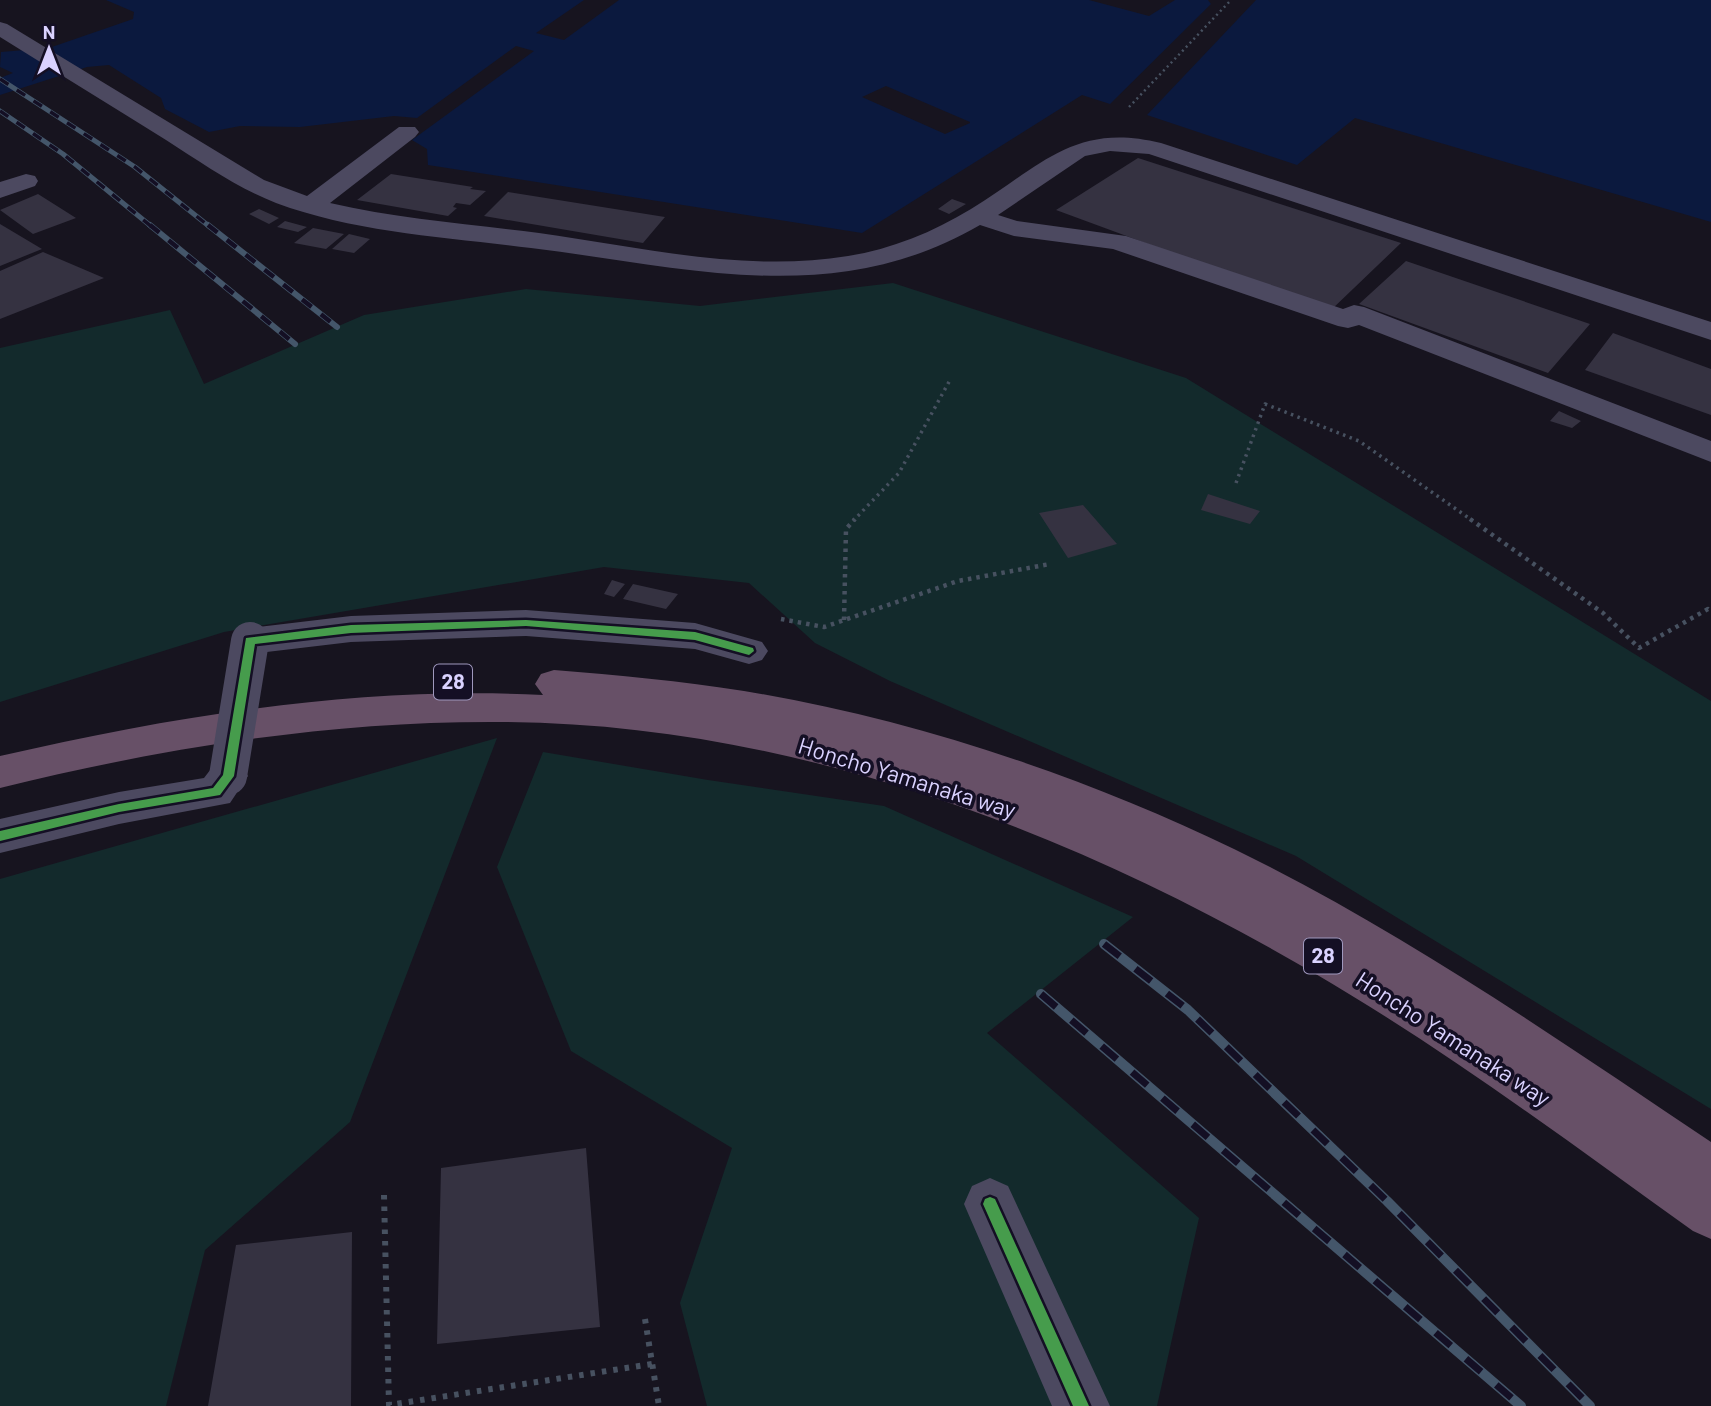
<svg xmlns="http://www.w3.org/2000/svg" width="1711" height="1406" font-family="Barlow,sans-serif">
  <style>
    .green { fill: #132a2c }
    .water { fill: #0b193e; fill-rule: evenodd }
    .building { fill: #353241 }
    .lines { fill: none; stroke-linecap: round; stroke-linejoin: round }
    .path-far3 { stroke: #475160; stroke-width: 2.5; stroke-dasharray: 2 3.5; stroke-linecap: butt }
    .path-far2 { stroke: #475160; stroke-width: 3.5; stroke-dasharray: 2.5 4.5; stroke-linecap: butt }
    .path-far1 { stroke: #475160; stroke-width: 4.5; stroke-dasharray: 3.5 5; stroke-linecap: butt }
    .path { stroke: #475160; stroke-width: 6; stroke-dasharray: 4.5 7; stroke-linecap: butt }
    .minor { fill: #4c4960; fill-rule: evenodd }
    .highway { fill: #675067; fill-rule: evenodd }
    .rail-far2-casing { stroke: #44566a; stroke-width: 5 }
    .rail-far1-casing { stroke: #44566a; stroke-width: 6 }
    .rail-casing { stroke: #44566a; stroke-width: 10 }
    .rail-far2 { stroke: #140f24; stroke-width: 3.5; stroke-dasharray: 10; stroke-linecap: butt }
    .rail-far1 { stroke: #140f24; stroke-width: 4.5; stroke-dasharray: 12; stroke-linecap: butt }
    .rail { stroke: #140f24; stroke-width: 7; stroke-dasharray: 20; stroke-linecap: butt }
    .minor-bridge { stroke: #4c4960; stroke-width: 38 }
    .cycleway-casing { stroke: #140f24; stroke-width: 5 }
    .cycleway { fill: #469c4c; fill-rule: evenodd }
    .labels { text-anchor: middle; stroke-width: 7; stroke-linejoin: round; paint-order: stroke }
    .shield { fill: #140f24; stroke: #9f98bd; stroke-width: 2 }
    .shield-label { font-size: 21px; font-weight: bold; fill: #dad2ff }
    .street-label { font-size: 23px; fill: #dad2ff; stroke: #140f24 }
  </style>
  <rect width="100%" height="100%" fill="#17141f"/>
  <path class="green" d="M893,283L1186,378L1711,701V1109L1296,856L890,681L815,643L749,583L604,567L224,632L0,702V348L170,310L204,384L364,315L526,289L700,306Z
    M497,738L350,1122L205,1250L166,1406H0V879Z
    M543,752L708,780L884,806L1133,917L987,1033L1199,1218L1157,1406H707L680,1303L732,1148L571,1051L497,867Z"/>
  <path class="water" d="M106,0H584L536,33L564,40L619,0H1089L1149,16L1175,0H1208L1211,4L1110,104L1082,95L862,233L428,165L427,149L412,140L534,51L516,46L417,118L394,116L300,127L240,126L209,132L165,109L161,98L109,65L87,67L0,95V78L13,73L0,67L1,52L49,48L133,19L134,12ZM886,86L970,122V123L945,134L862,97Z
    M1256,0H1711V222L1355,118L1297,165L1147,115Z"/>
  <path class="building" d="M1138,158L1401,243L1330,311L1056,210Z
    M391,174L473,187L470,189L486,191L470,205L456,203L453,207L457,208L448,216L357,200Z
    M508,192L665,217L643,243L484,216Z
    M38,194L76,218L33,234L0,210Z
    M952,199L966,204L949,214L938,209Z
    M259,209L279,218L269,224L249,214Z
    M285,221L307,227L298,232L277,227Z
    M0,224L42,249L0,266Z
    M313,228L344,234L326,249L294,243Z
    M349,234L370,239L354,253L332,249Z
    M43,252L104,278L0,319V271Z
    M1406,261L1590,324L1548,373L1359,304Z
    M1613,333L1711,369V415L1585,370Z
    M1559,411L1581,421L1572,428L1550,421Z
    M1208,494L1260,511L1250,524L1201,510Z
    M1083,505L1117,544L1068,558L1039,513Z
    M612,580L625,584L614,597L604,594Z
    M633,584L678,594L666,609L623,599Z
    M586,1148L600,1327L437,1344L441,1168Z
    M352,1232L351,1406H208L236,1245Z"/>
  <g class="lines">
    <path class="path-far3" d="M1129,107L1231,0"/>
    <path class="path-far2" d="M1236,483L1265,404L1359,441L1473,521
      M853,521L899,473L950,380"/>
    <path class="path-far1" d="M1470,519L1603,613L1639,648L1708,609L1711,612
      M781,619L824,627L958,581L1050,564
      M844,620L846,529L855,519"/>
    <path class="path" d="M384,1195L389,1405L652,1364
      M645,1319L659,1406"/>
    <path class="minor" d="M0,22L7,24L264,180L307,196L399,127H415L419,132L415,137L330,203C399,219 469,224 539,233C640,247 745,273 848,256C892,249 933,232 971,209C1039,168 1073,121 1161,143L1711,322V340L1149,154L1110,151L1085,156L998,215L1017,221L1126,236L1343,309L1354,305L1364,307L1711,441V462L1359,325L1348,328L1338,326L1113,249L1014,236L980,225C835,310 686,267 531,248C446,237 357,233 276,203C237,188 202,163 166,140C111,106 55,71 0,37Z
      M26,174L35,176L38,181L35,186L0,198V182Z
      M526,610L695,623L762,642L768,651L762,660L749,664L695,649L526,636L351,642L250,654L237,650L232,641L237,632L250,628L351,616Z
      M228,760L242,765L248,776L230,803L119,824L0,853V819L119,792L204,778L214,765Z
      M990,1178L1008,1186L1110,1406H1052L964,1204L972,1186Z"/>
    <path class="highway" d="M554,670C618,675 681,681 744,691C910,718 1083,776 1234,849C1402,931 1556,1038 1711,1142V1239L1693,1231C1569,1142 1446,1050 1314,973C1069,830 794,725 508,722C335,720 167,747 0,788V756C178,715 359,686 543,695L535,684L541,674Z"/>
    <g class="rail-far2-casing">
      <path id="rail-far2" d="M0,79L135,167L210,227
        M0,111L63,154L152,227"/>
    </g>
    <g class="rail-far1-casing">
      <path id="rail-far1" d="M150,225L295,344
        M208,225L337,327"/>
    </g>
    <g class="rail-casing">
      <path id="rail" d="M1104,944L1188,1010L1387,1201L1590,1406
        M1041,994L1521,1406"/>
    </g>
    <use href="#rail-far2" class="rail-far2"/>
    <use href="#rail-far1" class="rail-far1"/>
    <use href="#rail" class="rail"/>
    <path class="minor-bridge" d="M228,776L250,641"/>
    <g class="cycleway-casing">
      <path id="cycleway" d="M526,620L695,632L753,648L754,651L749,655L695,640L526,626L351,633L255,644L234,776L220,795L119,812L0,841V831L119,804L213,788L223,775L246,638L351,625Z
        M990,1197L995,1199L1089,1406H1073L983,1204L985,1199Z"/>
    </g>
    <use href="#cycleway" class="cycleway"/>
  </g>
  <g class="labels">
    <g class="shield">
      <rect x="434" y="664.5" width="38" height="35" rx="5"/>
      <rect x="1304" y="938.5" width="38" height="35" rx="5"/>
    </g>
    <g class="shield-label">
      <text x="453" y="689">28</text>
      <text x="1323" y="963">28</text>
    </g>
    <g class="street-label">
      <text transform="translate(907 778) rotate(17)" y="8">Honcho Yamanaka way</text>
      <text transform="translate(1453 1039) rotate(33)" y="8">Honcho Yamanaka way</text>
    </g>
  </g>
  <g transform="translate(49 49)" stroke="#140f24" stroke-width="5" paint-order="stroke">
  <path d="M0-5L12 26L0 18L-12 26Z" fill="#dad2ff"/>
  <text y="-10" font-size="19" font-weight="bold" text-anchor="middle" fill="#dad2ff">N</text>
  </g>
</svg>
